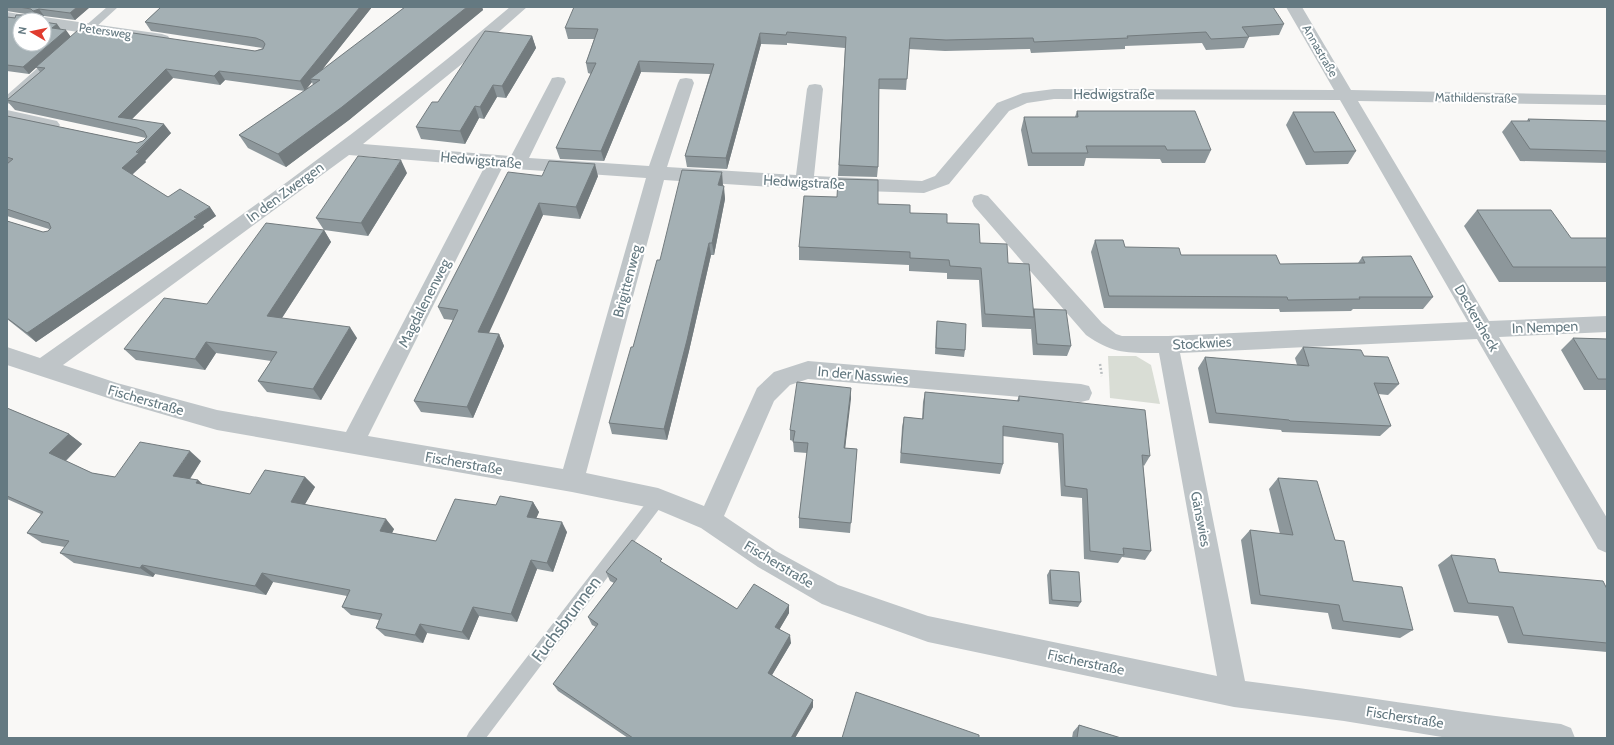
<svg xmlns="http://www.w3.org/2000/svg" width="1614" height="745" font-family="Cabin,sans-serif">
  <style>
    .green { fill: #d9ddd5 }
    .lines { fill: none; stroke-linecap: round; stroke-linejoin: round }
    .path { stroke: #babec0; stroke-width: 2.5; stroke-dasharray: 2 2; stroke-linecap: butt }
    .lane { fill: #bfc5c8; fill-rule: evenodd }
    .street { fill: #bfc5c8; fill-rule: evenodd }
    .wall { fill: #8d979b; fill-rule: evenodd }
    .shaded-wall { fill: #737b7e }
    .building { fill: #a4b0b4; stroke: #737b7e }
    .labels { text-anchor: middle; stroke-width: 4; stroke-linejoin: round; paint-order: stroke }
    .far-street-label { font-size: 12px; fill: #647981; stroke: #fff }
    .street-label { font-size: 14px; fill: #647981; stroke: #fff }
    .near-street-label { font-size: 17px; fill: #647981; stroke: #fff }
  </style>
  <rect width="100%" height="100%" fill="#f9f8f6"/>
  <path class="green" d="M1108,356H1136L1151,365L1160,404L1110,398Z"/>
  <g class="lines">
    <path class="path" d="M1100,364L1102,376"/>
    <path class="lane" d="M107,7H118L83,39H75L74,37L75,35Z
      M53,57L57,58L58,60L57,62L11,103L7,104V95L49,58Z
      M658,492L663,494L666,499L663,504L486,738H466L469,732L653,494Z"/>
    <path class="street" d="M510,7H527L468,59L363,144L511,156L550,82L552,78L558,77L564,78L566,82L529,158L649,166L678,83L680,79L686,78L692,79L694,83L667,167L796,175L807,89L809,85L815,84L821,85L823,89L814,176L922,181L935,176L997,103L1023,93L1054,89L1334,90L1286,7H1302L1351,90L1607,95V105L1358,101L1489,321L1607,316V332L1499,337L1607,518V553L1598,549L1477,339L1180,353L1245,681C1351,694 1455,712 1561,724L1571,728L1575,738H1448L1344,721L1234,707L928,642L822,604L758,567L701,528L656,509L572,492L217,430L117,401L7,365V347L40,358C200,245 361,134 510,7ZM1054,99L1340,100L1468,322L1168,336H1122L1116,334L1102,323L988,196L981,194L974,196L972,201L974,206L1086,335C1113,354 1127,353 1159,353L1217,676L928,616L838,585L776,551L724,516L774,401L790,385L808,379L1081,402L1089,400L1092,393L1089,386L1081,384L808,361L774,372L757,388L704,506L658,488L586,473L664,180L804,189L924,193L949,184L1009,111L1027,103ZM349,155L485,166L346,432L217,410L117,383L63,365ZM502,168L646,178L563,469L368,436Z
      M7,12L36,17L38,20L44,17L162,34L168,36L170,39L168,42L162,44L44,27V20H20V23L7,22Z
      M7,110L57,121L60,125L57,129L51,131L7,122Z"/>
  </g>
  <path class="wall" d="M7,7H90L75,20L44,16L40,18L20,20L57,24L61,30L70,36L129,37L255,51L263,48L151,31L145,22L161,7H372L320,72L405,7H482L483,10L349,120L286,167L248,148L239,135L305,91L225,80L220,85L173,78L132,119L171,133L145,161L146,162L132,175L168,197L210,207L216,216L203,225L204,227L36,342L7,319V221L43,232L48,231L49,229L7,216V116L137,143L143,141L146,138L15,110L7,101V100L40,72L36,67L29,74L7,71V17L15,18L32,15L7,11ZM312,82L313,85L305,90L310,84Z
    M1284,24L1279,35L1249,37L1244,48L1206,50L1202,43L1125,46V49L1031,53L1030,49L945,51L909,49L906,90L879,89L878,167L877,177L838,176L845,48L787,43V45L761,44L727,169L687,167L685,156L710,74L641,72L604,161L560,159L556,148L591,74L588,73L586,63L594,39H568L565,28Z
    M532,36L536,48L506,98L497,97L484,119L479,118L465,144L421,139L416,127L438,102Z
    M1077,111L1211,150L1205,163H1162L1160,159L1086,158L1084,166H1028L1021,130L1024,117H1075Z
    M1293,112L1356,151L1348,164L1306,165L1286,125Z
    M1528,119L1607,121V163L1520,161L1502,132L1511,121H1527Z
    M407,173L368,236L324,230L331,242L282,318L357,338L321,400L267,392L258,381L271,361L216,353L205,370L136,360L124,349L207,304L324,230L316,218Z
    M542,176H598L580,219L543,215L488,333L499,334L504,346L473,418L421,412L414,401L453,320L444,319L438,307Z
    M723,186L725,199L714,255H711L689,351L667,440L612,434L609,423L633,347L660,260Z
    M878,204L947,223L980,243L1008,263L1034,309L1071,346L1067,356L1033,355L1031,328V329L982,327L979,280L947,279V273L909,271V265L799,260V247Z
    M1477,210L1571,238H1607V282H1499L1464,226Z
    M1095,240L1125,247L1181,255L1280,264L1358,263L1362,257L1433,297L1423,309H1353L1351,311L1280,312L1279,309L1104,308L1091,252Z
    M937,321L965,350L964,357L935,354L936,328Z
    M1573,338L1607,339V390H1584L1561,350Z
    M1303,347L1364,356L1399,384L1388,395L1378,394L1391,426L1380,436L1282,432L1281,430L1209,423L1198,368L1205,357L1297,365L1295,358Z
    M851,388L845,448L857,449L850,533L799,528V518L807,453L794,452L793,441L790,440V430Z
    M925,392L1017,401L1019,396L1150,456L1144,466L1143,465L1151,551L1145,560L1122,557L1118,563L1084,559L1082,498L1061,496L1058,443L1003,436V464L1000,474L900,463L902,427L904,417L922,419L923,402Z
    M7,408L69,434L82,444L66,461L92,473L115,477L201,461L190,479L198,480L203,485L250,494L305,477L315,487L305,504L394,529L392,533L436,541L496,505L533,502L539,512L536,518L567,532L553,572L537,569L517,622L479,616L469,640L427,633L423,643L385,636L376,628L379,620L351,615L342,607L347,596L273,582L266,595L155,574L153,577L74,563L60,553L65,547L42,543L27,533L41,514L7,499Z
    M1278,478L1335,540L1353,581L1413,630L1400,638L1332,629L1328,613L1251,604L1241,540L1250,530L1280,534L1269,489Z
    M1451,555L1499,572L1607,589V652L1508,643L1498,616L1454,612L1438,565Z
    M663,563L737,609L789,605V613L779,630L791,643L772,675L813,700V707L795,738H628L558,691L553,684L596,627L592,625L588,617L614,583L610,581L606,572Z
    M1050,570L1081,602L1078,607L1049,604L1047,575Z
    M1079,725L1121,738H1072L1073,732Z"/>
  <path class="shaded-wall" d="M77,7H90L75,20L70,13Z
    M360,7H372L314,80L310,79L312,82L305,91L300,81Z
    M467,7H482L483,10L349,120L286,167L278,154Z
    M39,9L44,16L40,18L41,20H38L37,17L33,11Z
    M57,24L62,31L52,28Z
    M66,30L71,37L29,74L23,67Z
    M760,33L761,44L727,169L726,158Z
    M532,36L536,48L506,98L502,86Z
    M639,61L641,72L604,161L601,151Z
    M166,69L173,78L125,126L118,117Z
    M219,71L225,80L220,85L214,76Z
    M493,85L497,97L484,119L480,107Z
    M475,106L479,118L465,144L460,131Z
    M164,124L171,133L145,161L146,162L129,177L122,168Z
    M401,160L407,173L368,236L361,223Z
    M595,164L598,176L580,219L576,207Z
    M722,172L723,185L720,198L718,185Z
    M724,186L725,199L714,255L712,243Z
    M539,203L543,215L484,344L478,332Z
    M210,207L216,216L203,225L204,227L36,342L27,333Z
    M324,230L331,242L276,327L267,316Z
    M709,243L711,255L689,351L667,440L664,429Z
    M350,327L357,338L321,400L313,389Z
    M499,334L504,346L473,418L467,407Z
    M206,342L216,353L205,370L195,359Z
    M851,388V399L844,458V448Z
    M69,434L82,444L63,463L49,453Z
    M190,451L201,461L185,486L173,476Z
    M305,477L315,487L301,511L291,502Z
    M198,480L209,490L196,483Z
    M533,502L539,512L533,526L527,517Z
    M386,519L394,529L388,541L380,531Z
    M562,522L567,532L553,572L547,563Z
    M531,560L537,569L517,622L511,614Z
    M142,565L155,574L153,577L140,568Z
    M262,573L273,582L266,595L255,586Z
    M789,605V613L776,635L775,627Z
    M473,607L479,616L469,640L462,632Z
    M420,624L427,633L423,643L415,635Z
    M790,635L791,643L769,680L768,673Z
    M813,700V707L795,738H791Z"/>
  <path class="building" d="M19,7H77L70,13L39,9L33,11L31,9Z
    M161,7H360L300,81L219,71L214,76L166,69L118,117L164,124L136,152L139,153L122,168L168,197L180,189L210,207L194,217L197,218L27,333L7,318V221L43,232L48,231L51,228L49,223L7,209V164L13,159L7,157V116L137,143L143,141L147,137L144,131L137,128L7,100L45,68L36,67L78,30L129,37L133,33L255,51L263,49L265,44L263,41L256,38L145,22Z
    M405,7H467L342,107L278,154L239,135L320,80L310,79Z
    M574,7H1273L1284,24L1242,27L1249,37L1211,39L1206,32L1127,36L1128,38L1034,42L1033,38L946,40L910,38L907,79H879L878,167L839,165L846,37L787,32L786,35L760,33L726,158L685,156L714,64L639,61L601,151L556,148L596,63H586L598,29L565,28Z
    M16,15H37L38,20H20V44H44V22L57,24L52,28L66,30L23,67L7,65V17L15,18Z
    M485,31L532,36L502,86L493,85L480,107L475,106L460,131L416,127L432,102H438Z
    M1077,111H1195L1211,150H1167L1165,146H1086L1088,153H1032L1024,117H1078Z
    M1293,112H1334L1356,151L1314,152Z
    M1528,119L1607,121V151L1530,149L1511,121H1530Z
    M358,156L401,160L361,223L316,218Z
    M549,161L595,164L576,207L539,203L478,332L499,334L467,407L414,401L458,310L438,307L508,172L542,176Z
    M682,170L722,172L718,185L724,186L712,243H709L687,340L664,429L609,423L631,347H633L657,260H660Z
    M838,179L878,180V204L910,205V213L947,214V223L979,224L980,243L1007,244L1008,263L1029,264L1034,317L985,314L981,268L950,266L949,260L910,258V252L799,247L804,196L837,197Z
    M1477,210H1551L1571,238H1607V267H1513Z
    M266,223L324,230L267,316L350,327L313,389L258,381L277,352L206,342L195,359L124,349L164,298L207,304Z
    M1095,240H1123L1125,247L1179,248L1181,255H1276L1280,264L1365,263L1362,257L1411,256L1433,297H1359L1360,299L1288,300L1287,297L1109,296Z
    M1034,309L1066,310L1071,346L1037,344Z
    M937,321L966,324L965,350L936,348Z
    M1573,338L1607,339V379H1598Z
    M1303,347L1361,350L1364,356L1388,357L1399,384L1374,383L1391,426L1290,421L1289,420L1216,413L1205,357L1309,366Z
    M797,382L851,388L844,448L857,449L851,523L799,518L808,443L793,442L795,431L790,430Z
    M925,392L1019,401V396L1145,410L1150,456L1142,455L1151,551L1123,548L1124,555L1090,551L1087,489L1065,486L1063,434L1003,426V464L901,453L904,417L923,419Z
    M7,408L69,434L49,453L92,473L115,477L140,442L190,451L173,476L198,480L196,483L250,494L265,470L305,477L291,502L386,519L380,531L436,541L455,499L496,505L500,496L533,502L527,517L562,522L547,563L531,560L511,614L473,607L462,632L420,624L415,635L376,628L382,614L342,607L350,590L262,573L255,586L142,565L140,568L60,553L69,541L27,533L43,512L7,496Z
    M1278,478L1317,481L1335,540L1344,541L1353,581L1402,587L1413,630L1343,621L1339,605L1260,595L1250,530L1293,535Z
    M632,540L662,559L660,561L737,609L754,584L789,605L775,627L790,635L768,673L813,700L791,738H633L553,684L598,624L588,617L617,579L606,572Z
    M1451,555L1495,559L1499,572L1603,581L1607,589V643L1523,635L1513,607L1468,603Z
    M1050,570L1079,572L1081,602L1052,600Z
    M856,692L979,735V738H842Z
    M1079,725L1121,738H1077Z"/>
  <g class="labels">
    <g class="far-street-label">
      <text transform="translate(105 31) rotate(8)" y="4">Petersweg</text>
      <text transform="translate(1320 51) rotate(60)" y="4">Annastraße</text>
      <text transform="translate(1476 98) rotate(1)" y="4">Mathildenstraße</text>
    </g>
    <g class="street-label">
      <text x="1114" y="99">Hedwigstraße</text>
      <text transform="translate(481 160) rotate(5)" y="5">Hedwigstraße</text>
      <text transform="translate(804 182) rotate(3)" y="5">Hedwigstraße</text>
      <text transform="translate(285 192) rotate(-36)" y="5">In den Zwergen</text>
      <text transform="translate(627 281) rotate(-75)" y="5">Brigittenweg</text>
      <text transform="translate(424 303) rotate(-63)" y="5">Magdalenenweg</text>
      <text transform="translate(1477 318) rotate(60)" y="5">Deckersheck</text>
      <text transform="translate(1545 327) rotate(-2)" y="5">In Nempen</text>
      <text transform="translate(1202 343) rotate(-3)" y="5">Stockwies</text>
      <text transform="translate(863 375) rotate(5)" y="5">In der Nasswies</text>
      <text transform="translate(146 400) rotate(16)" y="5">Fischerstraße</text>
      <text transform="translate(464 463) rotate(10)" y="5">Fischerstraße</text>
      <text transform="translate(1201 519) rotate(79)" y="5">Gänswies</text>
      <text transform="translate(779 564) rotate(31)" y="5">Fischerstraße</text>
      <text transform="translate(1086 662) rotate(12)" y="5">Fischerstraße</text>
      <text transform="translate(1405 717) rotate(9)" y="5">Fischerstraße</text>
    </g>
    <g class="near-street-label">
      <text transform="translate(566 619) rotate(-53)" y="6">Fuchsbrunnen</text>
    </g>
  </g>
  <rect width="1614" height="745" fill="none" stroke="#647981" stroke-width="16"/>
  <g transform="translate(32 32) rotate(279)"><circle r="19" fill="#ffffff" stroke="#c1c9cd"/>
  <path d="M0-3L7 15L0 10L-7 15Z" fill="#e03c2f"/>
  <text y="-6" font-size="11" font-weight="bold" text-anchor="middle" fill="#647981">N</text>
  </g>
</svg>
